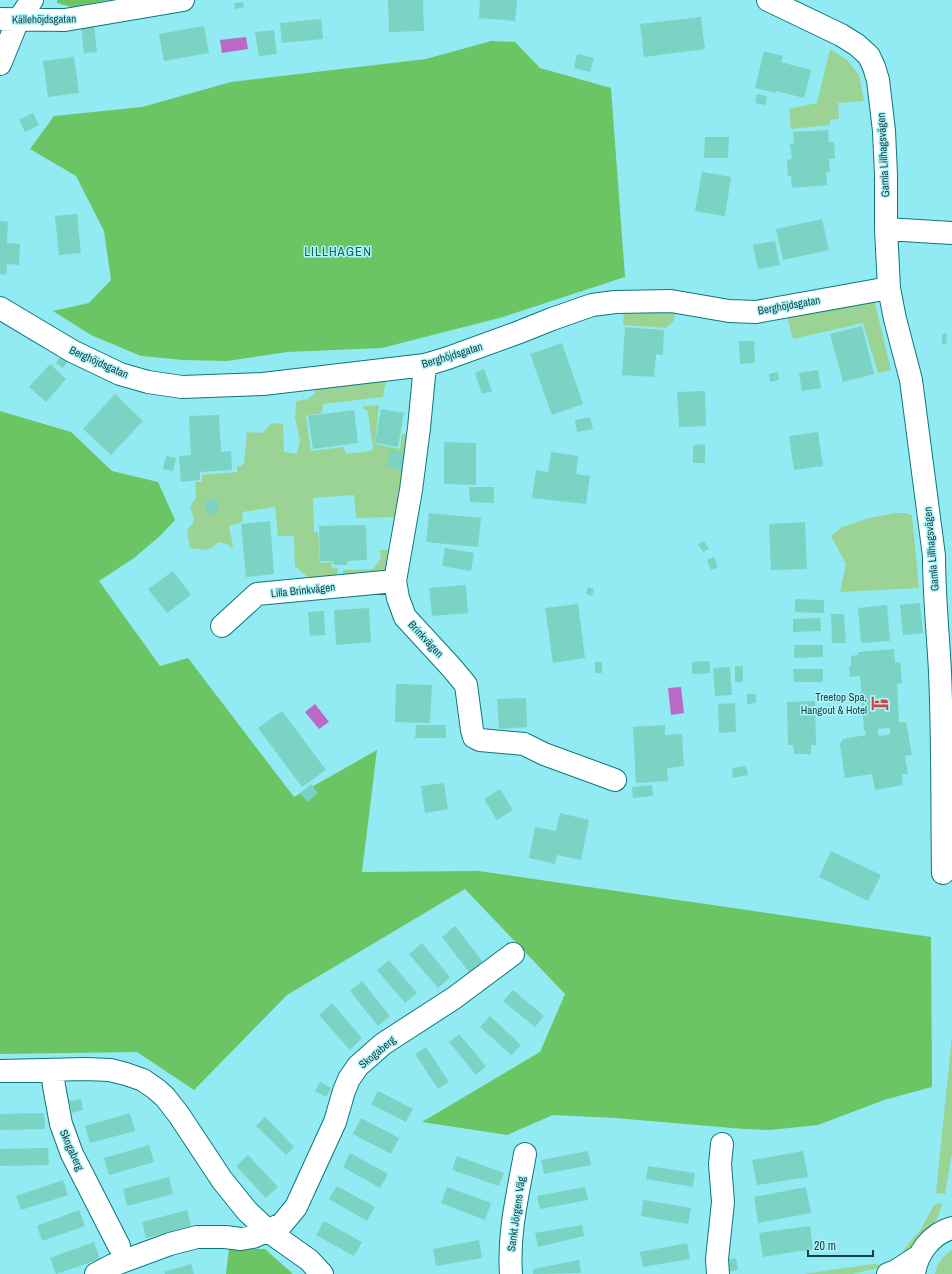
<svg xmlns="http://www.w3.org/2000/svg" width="952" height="1274" font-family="'Archivo Narrow',sans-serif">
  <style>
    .green { fill: #9ad394 }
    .forest { fill: #6cc564 }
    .water { fill: #ba69c6 }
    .building { fill: #7cd2c3; fill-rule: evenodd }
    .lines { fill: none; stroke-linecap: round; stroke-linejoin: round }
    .minor-casing { stroke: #0c777e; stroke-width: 24 }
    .minor { stroke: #fff; stroke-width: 22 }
    .labels { text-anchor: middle; stroke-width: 3; stroke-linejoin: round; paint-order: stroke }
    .street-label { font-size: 11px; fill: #183e41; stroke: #b0f5fa }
    .poi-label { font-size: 11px; fill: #183e41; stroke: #b0f5fa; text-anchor: end }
    .quarter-label { font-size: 13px; letter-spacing: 1px; fill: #196167; stroke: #b0f5fa }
  </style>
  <rect width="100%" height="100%" fill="#92ebf2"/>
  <path class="green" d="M830,49L847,60L859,75L864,101L838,103L839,119L830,120V125L791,129L789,109L817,103Z
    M874,299L891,370L878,373L863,323L793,339L787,317Z
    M624,310L673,312L675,315L673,322L666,328L623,325Z
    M386,380L383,397L323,404L322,413L306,416L311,451L344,447L345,452L347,454L371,451L373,448L368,413L366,409H363V406H365L379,405L375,444L400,449L402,434H413L398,517L356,518L354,495L313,498L314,532H318L320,563L332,562V568H338L337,578H309L295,566L294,536H278L275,507L242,512L243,521L240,523L229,526L233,547L231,548L227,544L218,542L213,547L207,550L190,548L187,530L193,523L194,519L190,507L196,498L195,482H202V475L237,472V466H242L244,463L247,432L261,433L268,428L271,423L283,424L284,452L297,454L300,440L295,418L296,401L308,399L315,393V387Z
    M895,513H907L912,516L919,588L840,592L846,564L831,536L842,527L869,518Z
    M380,550H391L392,566L378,576L343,578V570L373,569L381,558Z
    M952,1036V1153L945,1194L936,1193Z
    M942,1203C937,1229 917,1243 899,1259L905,1248L921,1229L933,1207L936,1204Z
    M952,1250V1274H935C937,1263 943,1255 952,1250Z
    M874,1264L883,1265L885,1268H877L852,1274H803Z"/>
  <path class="forest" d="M57,0H109L72,7L57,3Z
    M491,41L515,42L540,68L611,88L625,277L503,317L382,348L287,352L227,361L183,360L141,356L91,335L53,311L89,303L111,280L104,231L76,176L30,149L54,116L142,107L231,82L426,59Z
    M0,411L71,432L112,471L158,482L175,520L160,536L134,558L99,581L160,666L188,658L294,797L377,750L362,872L479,871L931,937L932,1087L884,1100L818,1125L770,1130L744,1129L615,1118L553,1115L507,1135L422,1122L540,1052L565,994L465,889L287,995L194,1090L137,1052L0,1054Z
    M229,1249H265L293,1274H226Z"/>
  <path class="water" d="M246,37L248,49L222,53L220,40Z
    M681,687L684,713L671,715L668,688Z
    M315,704L329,722L319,729L305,712Z"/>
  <path class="building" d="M388,0H423L424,31L389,32Z
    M480,0H517L515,21L479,18Z
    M243,2L244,7L235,9L234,3Z
    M701,17L705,49L644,57L640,24Z
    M321,19L323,39L282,43L280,23Z
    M94,26L97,52L84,53L81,27Z
    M204,26L209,53L164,61L159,34Z
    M274,30L277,54L259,56L255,32Z
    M764,51L783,56L781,62L811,70L804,98L776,91L775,93L755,88Z
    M577,54L594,58L590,72L574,68Z
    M74,57L79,93L48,97L43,61Z
    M757,94L767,96L766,105L755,103Z
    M33,113L39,125L25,132L19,120Z
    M828,130L829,142H834L835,158L829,159L830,172L826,173L827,185L792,188L791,176H788L787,160L792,159L790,144H794L793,132Z
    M705,137H729L728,158H704Z
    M702,172L731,177L725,216L695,211Z
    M77,214L81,253L59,255L55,216Z
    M822,219L829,250L783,260L776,229Z
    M0,221L8,222L7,243L20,244L19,265L7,264L6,275L0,274Z
    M775,241L780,265L758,269L753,245Z
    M862,326L874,374L843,382L830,334Z
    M625,327L664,330L663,355L656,354L654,377L622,375Z
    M942,334H947L946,344H942Z
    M739,341H754L755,363L740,364Z
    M562,343L583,404L552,415L530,354Z
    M61,356L68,361L63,368L56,363Z
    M50,364L66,379L46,402L29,387Z
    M484,369L492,391L482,394L475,373Z
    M818,370L821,388L802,391L799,373Z
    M778,372L779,380L770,382L769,374Z
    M705,391L706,426L679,427L677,392Z
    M115,394L143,421L111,455L83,429Z
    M381,409L404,413L398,447L375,443Z
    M354,410L358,443L313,449L308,416Z
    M219,415L221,452L231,451L232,470L200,472V480L181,482L179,456L191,455L189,416Z
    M590,417L593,429L577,432L575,420Z
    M818,432L823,466L794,470L789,436Z
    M444,442L476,443V485L444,484Z
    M705,444V463H693V445Z
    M391,450L405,453L402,470L387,467Z
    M551,452L578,456L576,474L590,476L586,504L532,498L536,470L548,472Z
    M166,456L176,458L173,471L163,469Z
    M469,487H494V503L470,502Z
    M217,499L218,513L207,514L205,500Z
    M429,513L481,518L478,547L426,542Z
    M270,521L274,574L246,577L241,524Z
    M805,522L807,569L771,570L769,524Z
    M366,525L367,560L347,561V565H334L333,561H320L319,526Z
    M704,541L709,549L703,552L698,544Z
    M445,548L474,553L471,571L442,566Z
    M714,557L718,567L711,570L707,560Z
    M173,571L191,595L167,613L148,589Z
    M466,585L468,613L432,616L429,588Z
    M588,587L594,589L592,596L586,594Z
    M795,599L824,600V613L795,612Z
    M920,603L923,633L903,635L900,605Z
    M578,604L585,658L553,663L545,608Z
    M887,605L890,641L861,643L858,608Z
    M369,608L371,642L336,645L334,610Z
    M324,611L325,635L310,636L308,612Z
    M831,614H844L846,643H832Z
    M820,618L821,631L793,632V619Z
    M794,645H823V657L794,658Z
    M894,649L895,663L900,662L902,683L897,684L899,722H906L912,755L905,756L908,774H902L903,785L875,790L872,774L845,778L840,744L843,739L866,735L865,730H864L860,676L850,677L849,666H851V656L858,655V652ZM890,728V734L879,736L877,729Z
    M710,661V673L692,674V662Z
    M595,662H602V673H595Z
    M735,666H743V682H735Z
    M730,667L732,695L715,696L713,668Z
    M793,669H823V682H794Z
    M396,684L432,685L430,723L395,722Z
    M747,694H756V703L747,704Z
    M526,698L527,727L499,729L497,699Z
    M815,701L816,745H811V754H794L793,745H788L787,702Z
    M735,703L736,732L719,733L718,704Z
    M282,711L326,770L302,787L258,728Z
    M416,725H446V738H415Z
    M665,725V735L682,734L684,766L667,768L668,781L636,783L633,727Z
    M746,766L748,775L733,778L732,768Z
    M444,783L448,809L425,813L421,786Z
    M311,784L318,793L307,802L300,793Z
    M652,785L653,796L633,798L632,787Z
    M500,789L513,810L497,820L484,799Z
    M560,813L589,820L581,860L557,855L555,864L529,858L535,827L556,831Z
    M831,851L881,875L868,901L819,877Z
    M455,926L483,962L469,972L442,937Z
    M422,943L450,977L438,988L409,954Z
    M389,960L417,993L405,1003L377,970Z
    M362,981L390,1016L378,1026L350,991Z
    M513,990L544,1016L535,1027L503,1001Z
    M332,1003L362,1038L350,1050L319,1015Z
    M490,1016L521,1045L511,1055L480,1027Z
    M459,1034L486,1066L476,1075L449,1042Z
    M426,1047L449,1082L438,1089L415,1054Z
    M320,1082L331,1088L326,1097L315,1091Z
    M378,1091L413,1109L406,1122L371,1104Z
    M81,1099L83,1110L72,1113L69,1101Z
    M44,1113L45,1129L0,1130V1114Z
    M130,1113L135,1131L90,1143L85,1126Z
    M265,1117L294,1147L286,1155L256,1126Z
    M361,1118L399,1138L391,1154L353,1134Z
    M149,1145L154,1162L109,1175L104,1158Z
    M48,1148L49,1165L0,1166V1149Z
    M588,1151L591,1165L544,1174L541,1160Z
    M803,1151L808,1177L757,1185L752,1160Z
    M350,1153L388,1174L380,1188L343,1167Z
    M248,1155L278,1187L266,1198L236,1166Z
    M457,1156L504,1173L499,1186L452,1170Z
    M648,1166L695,1173L693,1187L646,1179Z
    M169,1177L173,1194L127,1206L123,1189Z
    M63,1180L68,1195L21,1210L16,1196Z
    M337,1186L375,1207L367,1221L329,1199Z
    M447,1187L491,1203L485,1220L441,1203Z
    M585,1187L588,1200L540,1209L537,1196Z
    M806,1187L811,1213L758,1223L754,1197Z
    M643,1200L691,1208L688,1224L641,1216Z
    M79,1210L85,1226L42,1241L37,1226Z
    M187,1210L191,1226L146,1238L142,1222Z
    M324,1221L362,1242L354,1256L316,1235Z
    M582,1225L584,1236L538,1247L535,1233Z
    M810,1226L813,1249L763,1257L759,1233Z
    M479,1240L482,1258L436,1266L433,1249Z
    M94,1242L100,1259L56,1274L50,1258Z
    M687,1243L690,1259L643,1267L640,1252Z
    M736,1258L738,1270L727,1272L725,1260Z
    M579,1260L581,1273L533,1274V1269Z
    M191,1264L194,1274H165L164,1272Z"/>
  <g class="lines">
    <g class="minor-casing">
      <path id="minor" d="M768,0L841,35L857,45L869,56L874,67L878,80L884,131L886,175V229L889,288L895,319L911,380L934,556C934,595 938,633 940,672C943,739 942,806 943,873
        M0,19L65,20L183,0
        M0,64L18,20L32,0
        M886,229L952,233
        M0,308L72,351L120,374L148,382L182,387L263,384L425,365L448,358L517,333L552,319L592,305L615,302L671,301L729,311L756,312L889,288
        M425,365L419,428L411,490L395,581L398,598L405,617L452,668L466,685L472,730L474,737L480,740L524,744L544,754L615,780
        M222,626L257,594L395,581
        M52,1070L54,1086L61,1124L72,1154L119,1246
        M0,1071L86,1069L110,1070L126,1074L143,1080L156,1089L165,1097L179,1115L222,1180L247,1211L268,1231L309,1260L322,1274
        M96,1274L113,1265L170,1244L197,1237H225L241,1239L253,1237L282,1224L296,1207L335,1122L344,1091L349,1079L358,1066L383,1044L454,998L513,954
        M511,1274C508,1233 518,1194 525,1154
        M718,1274L717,1259L723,1202L720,1164L722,1144
        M888,1274L896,1271L919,1256
        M914,1274C917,1253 931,1234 952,1228"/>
    </g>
    <use href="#minor" class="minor"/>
  </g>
  <defs>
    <g id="hotel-bare" transform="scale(1.38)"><path d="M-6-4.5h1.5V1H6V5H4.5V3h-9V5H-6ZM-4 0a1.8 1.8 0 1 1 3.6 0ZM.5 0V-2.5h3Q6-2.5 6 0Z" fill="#d24249" stroke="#b0f5fa" stroke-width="2.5" paint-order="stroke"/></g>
  </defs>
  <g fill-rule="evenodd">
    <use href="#hotel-bare" x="880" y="703"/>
  </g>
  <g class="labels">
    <g class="street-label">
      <text transform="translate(44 19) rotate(-1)" y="4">Källehöjdsgatan</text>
      <text transform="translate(883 155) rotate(-93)" y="4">Gamla Lillhagsvägen</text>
      <text transform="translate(789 305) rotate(-10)" y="4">Berghöjdsgatan</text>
      <text transform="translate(452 355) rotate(-17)" y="4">Berghöjdsgatan</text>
      <text transform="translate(99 362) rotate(24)" y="4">Berghöjdsgatan</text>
      <text transform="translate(931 549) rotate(-95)" y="4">Gamla Lillhagsvägen</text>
      <text transform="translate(303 590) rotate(-6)" y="4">Lilla Brinkvägen</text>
      <text transform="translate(426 639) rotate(47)" y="4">Brinkvägen</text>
      <text transform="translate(377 1052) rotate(-40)" y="4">Skogaberg</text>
      <text transform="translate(72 1150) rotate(66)" y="4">Skogaberg</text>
      <text transform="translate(516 1214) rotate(-82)" y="4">Sankt Jörgens Väg</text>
    </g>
    <g class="poi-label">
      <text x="867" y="701">Treetop Spa,<tspan x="867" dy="13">Hangout &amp; Hotel</tspan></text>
    </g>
    <g class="quarter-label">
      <text x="338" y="256">LILLHAGEN</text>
    </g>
  </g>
  <path d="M808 1250v6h65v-6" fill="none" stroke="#183e41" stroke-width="2"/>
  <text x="814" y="1250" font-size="12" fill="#183e41" stroke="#b0f5fa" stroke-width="3" paint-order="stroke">20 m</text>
</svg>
